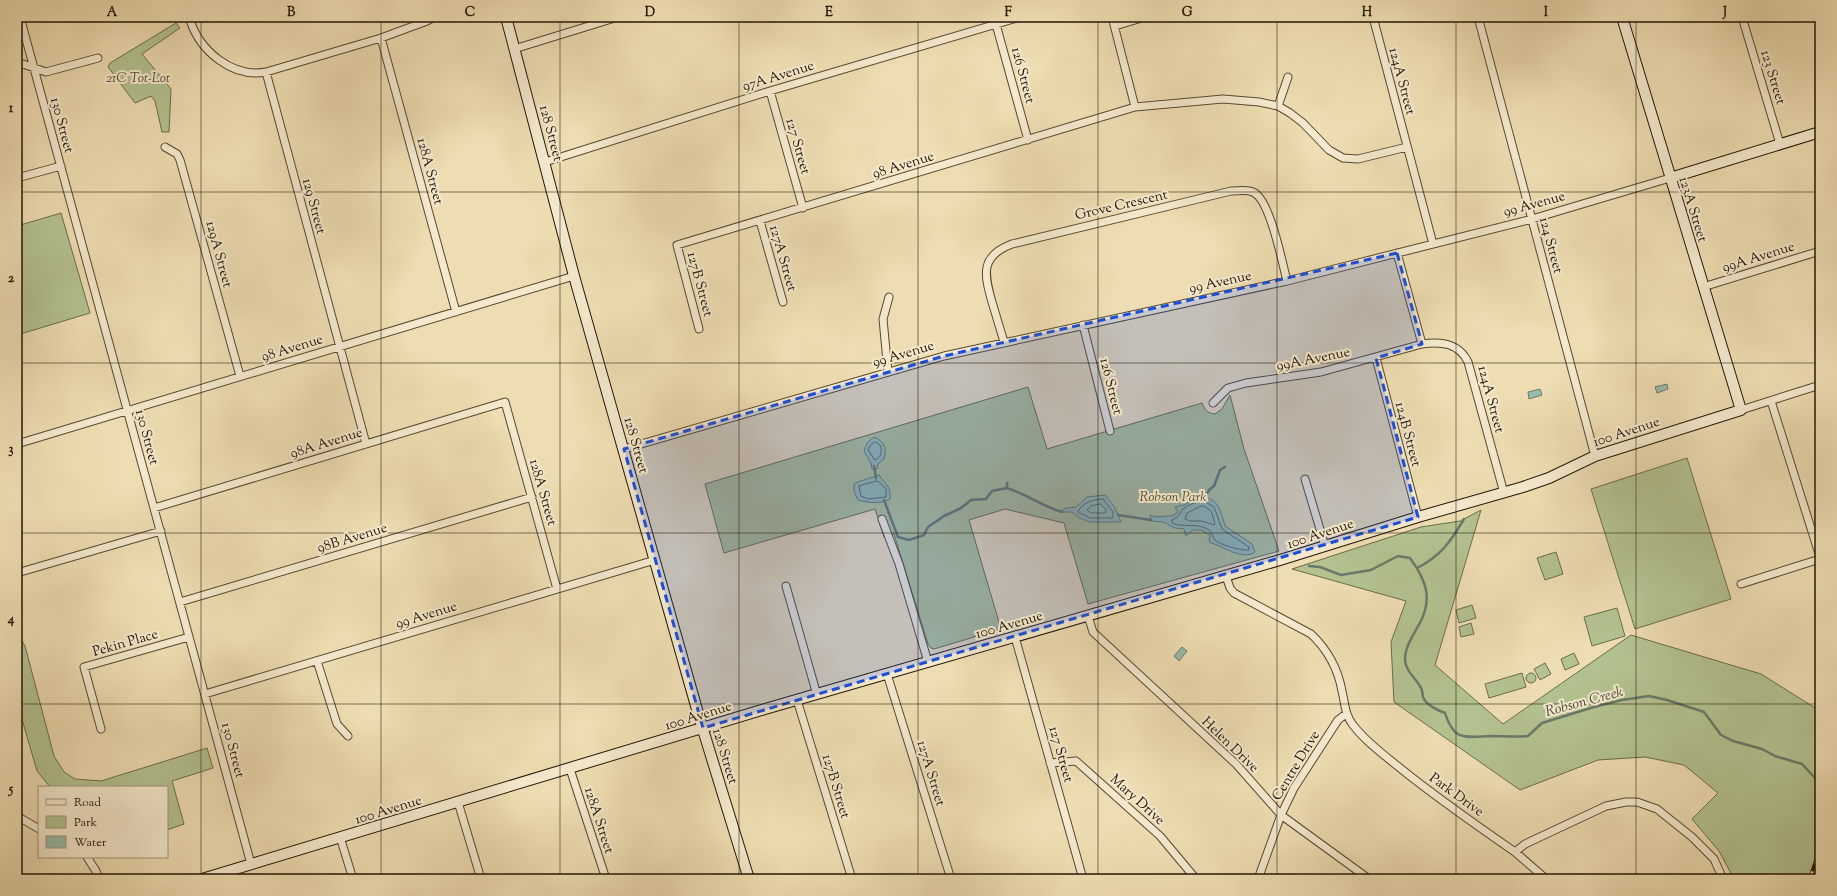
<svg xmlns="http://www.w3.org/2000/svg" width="1837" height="896" font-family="'Sorts Mill Goudy',serif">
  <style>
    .green { fill: #b3c290; stroke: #6b6c4a }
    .water { fill: #99bcab; stroke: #6a7a69 }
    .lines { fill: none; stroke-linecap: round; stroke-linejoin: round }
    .shore { stroke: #5e6958; stroke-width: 1 }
    .stream { stroke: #6a7a69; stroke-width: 2.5 }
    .street-casing { stroke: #564830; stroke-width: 9 }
    .secondary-casing { stroke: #231605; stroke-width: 12 }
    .street { stroke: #f4e9cd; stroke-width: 7 }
    .secondary { stroke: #f4e9cd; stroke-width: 10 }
    .rail-casing { stroke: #231605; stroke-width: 4 }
    .rail { stroke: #f4e9cd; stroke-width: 2.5; stroke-dasharray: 8; stroke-linecap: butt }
    .marked { fill: #1d4ed8; fill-opacity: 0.2; stroke: #1d4ed8; stroke-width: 3; stroke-dasharray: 8 5; stroke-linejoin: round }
    .grid { fill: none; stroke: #231605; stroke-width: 1; stroke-opacity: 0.55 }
    .labels { text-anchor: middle; stroke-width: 4; stroke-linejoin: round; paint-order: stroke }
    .street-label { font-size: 14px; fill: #231605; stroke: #f4e9cd }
    .park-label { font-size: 14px; font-style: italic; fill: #555236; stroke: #f4e9cd }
    .water-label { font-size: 15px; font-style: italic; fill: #4c503f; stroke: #f4e9cd }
    .neatline { fill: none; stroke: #231605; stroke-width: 1.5 }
    .grid-label { font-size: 13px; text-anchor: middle; font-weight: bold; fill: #231605 }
  </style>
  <rect width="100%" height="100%" fill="#eeddb2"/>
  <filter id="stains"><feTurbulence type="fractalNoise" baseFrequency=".005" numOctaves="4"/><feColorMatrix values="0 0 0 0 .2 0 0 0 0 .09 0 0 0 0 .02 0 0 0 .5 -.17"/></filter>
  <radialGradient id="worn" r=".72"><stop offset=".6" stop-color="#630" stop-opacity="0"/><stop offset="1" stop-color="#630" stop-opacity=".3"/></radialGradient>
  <path class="green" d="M176,23L180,28L142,54L171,89L169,132H162L155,101L151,96L135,103L108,67L110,63Z
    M61,213L90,313L17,335V226Z
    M1028,387L1047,449L1202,403C1205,410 1207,413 1215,414L1222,409L1230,395L1244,449L1279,551L1088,604L1064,523L1005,509L969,520L1001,629L934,649L931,648L928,644L894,534L884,537L875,509L724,553L705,484Z
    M1687,458L1731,599L1635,629L1591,489Z
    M1481,510L1435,665L1503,724L1631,635L1761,674L1820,711V879H1734L1719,851L1692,819L1718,793L1684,765L1645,757L1598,760L1520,790L1394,702L1391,642L1406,601L1292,569L1421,527L1460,521Z
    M1556,552L1563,574L1545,580L1537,558Z
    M1472,605L1476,618L1459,623L1456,610Z
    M1617,608L1625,636L1592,646L1584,617Z
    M1471,623L1474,634L1461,637L1459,627Z
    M17,633L25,646L54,756L64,772L75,779L101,781L207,748L213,768L172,781L184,824L167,830V787H50L37,771L17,702Z
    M1574,653L1579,664L1565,670L1561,659Z
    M1545,663L1551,674L1540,680L1534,669Z
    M1526 678a5 5 0 1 1 10 0a5 5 0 1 1-10 0Z
    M1522,673L1526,687L1489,698L1485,684Z"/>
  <path class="water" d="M1667,384L1668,389L1657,393L1655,387Z
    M1540,389L1542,395L1529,399L1528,392Z
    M874,437C885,442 887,448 884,459L878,464L877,469H872L871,463L864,451L867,443Z
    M879,475C885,484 892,487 890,499C881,504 868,503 858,500L854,491V484C856,482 874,477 879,475Z
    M1105,495L1114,506L1121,522H1090L1079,518L1072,512H1060L1066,508L1076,507L1087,497Z
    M1196,498C1218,495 1220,509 1225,526L1252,544L1255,552C1242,561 1223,546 1211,543L1209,541L1210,535L1201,530H1193L1186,536L1184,529L1175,528L1163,522L1151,521L1150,515C1158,519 1166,515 1172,516L1178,512L1175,507L1184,505Z
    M1182,647L1187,651L1179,661L1174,656Z"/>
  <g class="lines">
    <path class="shore" d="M875,442L880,445C883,451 881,457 875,460L868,450L870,446Z
      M878,481L886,489V497L868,499L861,496L859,486Z
      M1103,499L1113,512V518H1090L1078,512C1082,502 1093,500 1103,499Z
      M1204,501L1214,507L1222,529L1249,547V550C1242,551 1219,545 1214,539C1211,534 1213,531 1205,528C1195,523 1183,528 1172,523V520C1181,516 1179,513 1183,509C1188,505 1198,501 1204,501Z
      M1101,504L1106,510L1105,513H1091L1087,510L1091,506Z
      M1204,506L1211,511L1215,523L1214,525L1202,521H1190L1185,519L1187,513L1199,507Z"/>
    <path class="stream" d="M874,466L876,478
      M1007,488C1026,494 1042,506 1062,512
      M1205,498L1209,490L1214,486L1220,470L1225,467
      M884,500L898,537L909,540L924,535L928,527L944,516L961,508L971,500L986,499L992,491L1007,488V483
      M1118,515L1151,520
      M1309,566L1320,567L1341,575L1371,570L1398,556L1410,558C1427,581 1434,601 1417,628C1412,637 1405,648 1405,659C1405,671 1416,678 1421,688C1423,691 1422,694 1423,697C1426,705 1437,710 1445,713C1454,742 1465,737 1491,736C1503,736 1516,737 1528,736L1542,723L1594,707L1622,700L1649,696L1667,700L1704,712L1721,735L1733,741L1762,749L1775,756L1802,764L1815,778
      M1417,568C1441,556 1451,541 1464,519"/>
    <g class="street-casing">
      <path id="street" d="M20,17L251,864
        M994,17L1028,140
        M1112,17L1135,107
        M1373,17L1433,244
        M1478,17L1595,456
        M1742,17L1780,144
        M190,20C200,51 232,78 266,72L366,444
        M1115,26L1145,17
        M381,38L456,312
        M514,49L618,17
        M17,66L23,64L46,72L98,58
        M266,72L381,38L427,21L434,17
        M770,91L803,208
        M1278,106L1288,77
        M165,147L177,154L180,160L240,376
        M545,162L770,91L1020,17
        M17,178L61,166
        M760,221L783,302
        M1397,253L1422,344C1441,341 1459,343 1468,362L1504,493
        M1703,287L1820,251
        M1083,325L1110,431
        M699,329L677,245L1135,107L1223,99L1259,102L1278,106L1290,113L1303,123L1329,150L1343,158L1358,159L1407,147
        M1004,342C1000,329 996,315 992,302C984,274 980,256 1012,244L1231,191C1238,191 1246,189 1253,192C1270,199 1282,262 1287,281
        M1376,358L1418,517
        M888,372L883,319L889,297
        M1771,401L1820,557
        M1213,403L1228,388L1246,383L1321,372L1422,344
        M1741,410L1820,385
        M17,444L574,276
        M624,449L944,356L1287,281L1532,219L1670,178
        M1305,479L1325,546
        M154,508L505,402L557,589
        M882,519L899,564L928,662
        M17,573L161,531
        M1226,576L1230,588L1234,593L1311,634C1328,650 1338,669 1342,691C1345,704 1345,715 1353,725C1366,742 1384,755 1400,768C1437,798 1476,825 1515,852L1525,844L1606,806L1626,802H1637L1657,809L1692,837L1714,859L1723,879
        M1741,584L1820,559
        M786,586L817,695
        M180,602L532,497
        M1088,616L1093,632L1236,764L1281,815L1369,879
        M1015,637L1083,879
        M317,661L337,724L348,736
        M887,674L951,879
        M205,694L655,560
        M797,700L852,879
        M101,729L84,667L189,637
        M1050,763L1076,761L1160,836L1196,879
        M570,769L606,879
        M458,802L481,879
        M17,816L39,829
        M340,837L353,879
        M1515,852L1546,879
        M87,857L96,871L99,879
        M1258,879L1281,815L1294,788L1338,720L1346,714"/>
    </g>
    <g class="secondary-casing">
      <path id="secondary" d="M506,17L574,276L700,720L749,879
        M1670,178L1820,132
        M202,879L765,709L1280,560L1418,517L1523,487L1549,478L1595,456L1741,410L1622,17"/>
    </g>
    <use href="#street" class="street"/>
    <use href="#secondary" class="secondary"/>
    <g class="rail-casing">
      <path id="rail" d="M1810,879L1820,848"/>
    </g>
    <use href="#rail" class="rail"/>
  </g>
  <path class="marked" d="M1397,253L1422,344L1376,358L1418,517L703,728L624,449L944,356Z"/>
  <path class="grid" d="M201,17V879M381,17V879M560,17V879M739,17V879M918,17V879M1098,17V879M1277,17V879M1456,17V879M1636,17V879M17,192H1820M17,363H1820M17,533H1820M17,704H1820"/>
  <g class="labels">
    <g class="street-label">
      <text transform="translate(778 75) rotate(-17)" y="5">97A Avenue</text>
      <text transform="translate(1024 75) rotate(75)" y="5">126 Street</text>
      <text transform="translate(1774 77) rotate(73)" y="5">123 Street</text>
      <text transform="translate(1403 81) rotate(75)" y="5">124A Street</text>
      <text transform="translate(63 125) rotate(75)" y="5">130 Street</text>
      <text transform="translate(552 133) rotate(75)" y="5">128 Street</text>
      <text transform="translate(799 146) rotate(74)" y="5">127 Street</text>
      <text transform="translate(903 164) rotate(-17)" y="5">98 Avenue</text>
      <text transform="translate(431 171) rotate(75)" y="5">128A Street</text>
      <text transform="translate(1534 203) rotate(-15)" y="5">99 Avenue</text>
      <text transform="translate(1121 204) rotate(-13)" y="5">Grove Crescent</text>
      <text transform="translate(315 206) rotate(75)" y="5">129 Street</text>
      <text transform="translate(1694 209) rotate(73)" y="5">123A Street</text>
      <text transform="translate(1552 245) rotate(75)" y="5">124 Street</text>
      <text transform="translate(220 254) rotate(75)" y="5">129A Street</text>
      <text transform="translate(1758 256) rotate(-17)" y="5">99A Avenue</text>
      <text transform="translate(784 258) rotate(74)" y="5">127A Street</text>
      <text transform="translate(1220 281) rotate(-12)" y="5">99 Avenue</text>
      <text transform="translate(701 284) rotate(75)" y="5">127B Street</text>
      <text transform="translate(292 347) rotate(-17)" y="5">98 Avenue</text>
      <text transform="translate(903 353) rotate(-16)" y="5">99 Avenue</text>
      <text transform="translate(1313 358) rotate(-11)" y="5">99A Avenue</text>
      <text transform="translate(1112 386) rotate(76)" y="5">126 Street</text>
      <text transform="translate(1492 399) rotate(75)" y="5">124A Street</text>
      <text transform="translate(1626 431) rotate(-18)" y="5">100 Avenue</text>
      <text transform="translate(1409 434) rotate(75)" y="5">124B Street</text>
      <text transform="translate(148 437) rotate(75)" y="5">130 Street</text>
      <text transform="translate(326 442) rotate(-17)" y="5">98A Avenue</text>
      <text transform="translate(637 445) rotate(74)" y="5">128 Street</text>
      <text transform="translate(544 492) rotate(74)" y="5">128A Street</text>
      <text transform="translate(1320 533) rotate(-18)" y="5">100 Avenue</text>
      <text transform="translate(352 537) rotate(-17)" y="5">98B Avenue</text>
      <text transform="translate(426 614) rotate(-17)" y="5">99 Avenue</text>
      <text transform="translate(1009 624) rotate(-16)" y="5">100 Avenue</text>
      <text transform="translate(125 642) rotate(-16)" y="5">Pekin Place</text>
      <text transform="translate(698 715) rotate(-17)" y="5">100 Avenue</text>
      <text transform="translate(1231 744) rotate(44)" y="5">Helen Drive</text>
      <text transform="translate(234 750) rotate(75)" y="5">130 Street</text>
      <text transform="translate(1062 754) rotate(74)" y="5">127 Street</text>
      <text transform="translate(726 756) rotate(73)" y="5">128 Street</text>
      <text transform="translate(1295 765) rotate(-59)" y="5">Centre Drive</text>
      <text transform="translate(932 773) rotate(73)" y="5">127A Street</text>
      <text transform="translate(837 786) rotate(73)" y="5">127B Street</text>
      <text transform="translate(1457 794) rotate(36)" y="5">Park Drive</text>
      <text transform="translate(1138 799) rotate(42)" y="5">Mary Drive</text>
      <text transform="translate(388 809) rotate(-17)" y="5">100 Avenue</text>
      <text transform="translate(600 820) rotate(72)" y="5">128A Street</text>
    </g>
    <g class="park-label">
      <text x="138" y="82">21C Tot-Lot</text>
      <text x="1173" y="501">Robson Park</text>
    </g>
    <g class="water-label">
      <text transform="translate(1584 701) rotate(-15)" y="5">Robson Creek</text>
    </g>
  </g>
  <rect width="1837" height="896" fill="none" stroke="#eeddb2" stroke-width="44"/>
  <rect x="38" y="786" width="130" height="72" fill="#f4e9cd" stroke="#a0957d"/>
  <rect x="46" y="799" width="20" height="6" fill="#f4e9cd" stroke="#a0957d"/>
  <text x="74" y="806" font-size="12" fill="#231605">Road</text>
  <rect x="46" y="816" width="20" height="12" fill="#b3c290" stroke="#a0957d"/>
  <text x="74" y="826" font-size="12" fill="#231605">Park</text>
  <rect x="46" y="836" width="20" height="12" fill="#99bcab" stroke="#a0957d"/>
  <text x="74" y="846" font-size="12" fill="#231605">Water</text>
  <rect x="22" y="22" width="1793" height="852" class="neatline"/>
  <g class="grid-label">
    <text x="112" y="16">A</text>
    <text x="291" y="16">B</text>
    <text x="470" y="16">C</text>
    <text x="650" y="16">D</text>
    <text x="829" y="16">E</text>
    <text x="1008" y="16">F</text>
    <text x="1187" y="16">G</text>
    <text x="1367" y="16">H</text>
    <text x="1546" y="16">I</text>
    <text x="1725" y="16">J</text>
    <text x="11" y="112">1</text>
    <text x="11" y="282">2</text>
    <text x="11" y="453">3</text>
    <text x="11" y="623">4</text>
    <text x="11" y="793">5</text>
  </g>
  <rect width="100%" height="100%" filter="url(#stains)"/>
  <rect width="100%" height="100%" fill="url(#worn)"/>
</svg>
